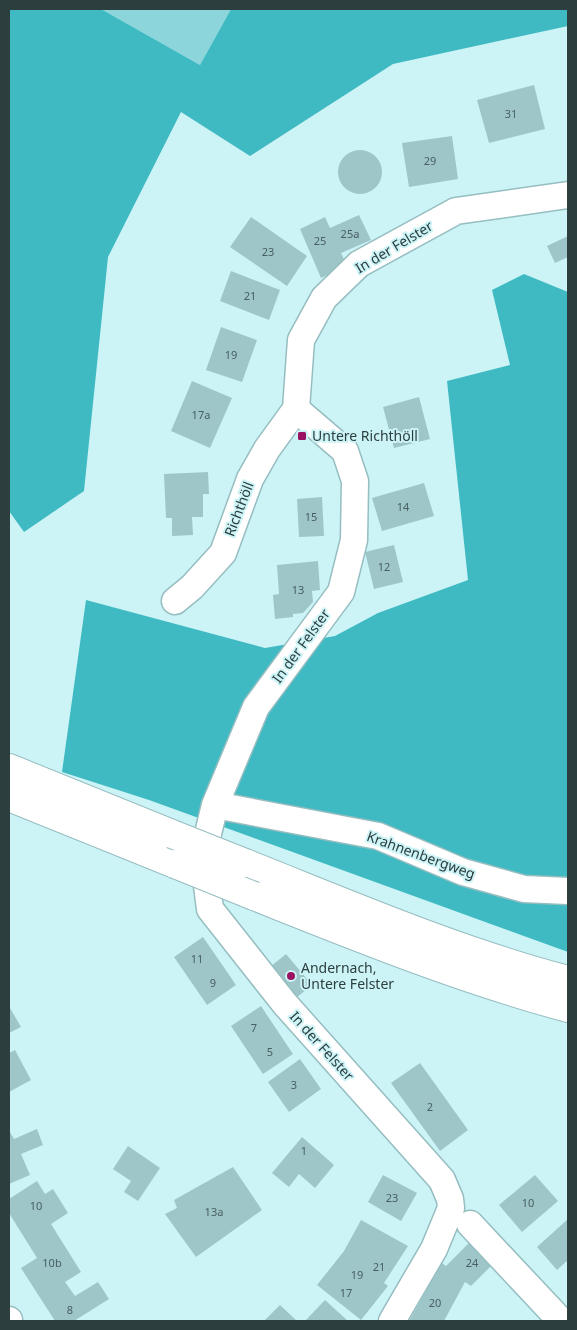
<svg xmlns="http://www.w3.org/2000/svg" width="577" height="1330" font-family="'Noto Sans',sans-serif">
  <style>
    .green { fill: #8cd6db }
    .forest { fill: #40bac2 }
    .building { fill: #9ec6c9 }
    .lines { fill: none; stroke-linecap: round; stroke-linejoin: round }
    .minor-casing { stroke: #96bdc0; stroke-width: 29 }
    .highway-casing { stroke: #96bdc0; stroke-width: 30 }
    .minor { stroke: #fff; stroke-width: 26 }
    .highway { stroke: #fff; stroke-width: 28 }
    .highway-bridge-casing { stroke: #96bdc0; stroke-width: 30; stroke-linecap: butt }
    .highway-bridge { stroke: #fff; stroke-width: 28 }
    .poi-dot { fill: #9b1263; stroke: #ccf4f7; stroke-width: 2 }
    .labels { text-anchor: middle; stroke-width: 4; stroke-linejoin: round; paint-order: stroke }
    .number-label { font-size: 11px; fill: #496062 }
    .street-label { font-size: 14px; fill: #2d3e3f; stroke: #ccf4f7 }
    .poi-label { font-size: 14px; fill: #2d3e3f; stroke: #ccf4f7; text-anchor: start }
  </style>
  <rect width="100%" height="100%" fill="#ccf4f7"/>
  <path class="green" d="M101,9H231L200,65Z"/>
  <path class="forest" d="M9,9H101L200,65L231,9H568V26L393,64L250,156L181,112L108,257L84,491L24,532L9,511Z
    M524,274L568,292V952L149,800L62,772L86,600L265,648L335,636L378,613L468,580L447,381L510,365L492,290Z"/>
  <path class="building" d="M534,85L545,129L489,143L477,100Z
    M452,136L458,179L409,187L402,143Z
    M338 172a22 22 0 1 1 44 0a22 22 0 1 1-44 0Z
    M359,215L371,240L341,253L347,266L321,278L300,229L325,217L330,228Z
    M251,217L307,256L287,286L230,247Z
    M568,236V257L555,263L547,246Z
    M231,271L280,290L269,320L220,301Z
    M221,327L257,340L242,382L206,370Z
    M192,381L232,398L210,448L171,431Z
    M419,397L430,439L394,448L383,407Z
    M208,472L209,494H203V517H192L193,535L172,536V518H166L164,474Z
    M424,483L434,516L382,531L372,498Z
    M322,497L324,536L299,537L297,499Z
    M394,545L403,582L374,589L365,552Z
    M318,561L320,590L312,591L313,602L303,613L293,614V617L275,619L273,595L279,594L277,565Z
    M203,937L236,985L207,1005L174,957Z
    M286,954L312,985L296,998L270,967Z
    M261,1006L293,1054L263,1074L231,1026Z
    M9,1008H10L21,1027L9,1033Z
    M15,1050L31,1080L9,1092V1053Z
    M300,1059L321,1089L289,1112L268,1082Z
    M420,1063L468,1130L440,1151L391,1083Z
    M37,1129L43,1145L21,1154L30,1175L9,1184V1132H10L14,1139Z
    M302,1137L334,1165L315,1188L299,1174L289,1187L272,1173Z
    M128,1146L160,1168L138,1201L124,1192L131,1181L113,1169Z
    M233,1167L262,1210L196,1257L165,1214L177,1208L174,1200Z
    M383,1175L417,1193L401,1221L368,1202Z
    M535,1175L558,1201L522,1232L499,1205Z
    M37,1181L45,1194L53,1189L68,1213L51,1224L81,1272L65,1282L75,1296L98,1282L109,1299L74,1321H55L21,1268L37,1258L9,1213V1199Z
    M568,1219V1260L557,1270L537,1247Z
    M361,1220L408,1246L384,1283L388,1286L361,1320L317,1285L344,1251Z
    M476,1236L498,1259L471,1286L465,1282L444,1321H409L442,1263L446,1266Z
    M325,1300L348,1321H305Z
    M280,1305L297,1321H264Z"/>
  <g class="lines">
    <g class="minor-casing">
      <path id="minor" d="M175,601L192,587L223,553L250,479L267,449L296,409
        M215,805L378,836L463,872L524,889L568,891
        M470,1224L561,1321
        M9,1320V1321
        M392,1321L434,1249L451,1208L450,1199L442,1180L285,1004L210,909L203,854L215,805L256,707L341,592L354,540L355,481L345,451L296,409L301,340L324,298L359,264L456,211L568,195"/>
    </g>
    <g class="highway-casing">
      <path id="highway" d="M9,768L172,834
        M9,797L175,864
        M245,863C351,905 457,951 568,980
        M254,896C357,937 460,979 568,1008"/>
    </g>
    <use href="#minor" class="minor"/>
    <use href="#highway" class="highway"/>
    <g class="highway-bridge-casing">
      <path id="highway-bridge" d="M172,834L245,863
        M175,864L254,896"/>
    </g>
    <use href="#highway-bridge" class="highway-bridge"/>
  </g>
  <g class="poi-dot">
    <rect x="297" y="431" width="10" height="10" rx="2.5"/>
    <circle cx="291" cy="976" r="5"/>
  </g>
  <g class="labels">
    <g class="number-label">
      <text x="511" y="118">31</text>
      <text x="430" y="165">29</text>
      <text x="350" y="238">25a</text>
      <text x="320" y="245">25</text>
      <text x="268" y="256">23</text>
      <text x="250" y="300">21</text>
      <text x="231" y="359">19</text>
      <text x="201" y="419">17a</text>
      <text x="403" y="511">14</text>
      <text x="311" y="521">15</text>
      <text x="384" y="571">12</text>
      <text x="298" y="594">13</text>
      <text x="197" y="963">11</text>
      <text x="213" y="987">9</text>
      <text x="254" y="1032">7</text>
      <text x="270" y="1056">5</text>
      <text x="294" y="1089">3</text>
      <text x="430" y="1111">2</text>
      <text x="304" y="1155">1</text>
      <text x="392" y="1202">23</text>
      <text x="528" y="1207">10</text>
      <text x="36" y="1210">10</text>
      <text x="214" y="1216">13a</text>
      <text x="52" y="1267">10b</text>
      <text x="472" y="1267">24</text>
      <text x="379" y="1271">21</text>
      <text x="357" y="1279">19</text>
      <text x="346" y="1297">17</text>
      <text x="435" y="1307">20</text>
      <text x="70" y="1314">8</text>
    </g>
    <g class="street-label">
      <text transform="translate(394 247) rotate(-31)" y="5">In der Felster</text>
      <text transform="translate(239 509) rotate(-69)" y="5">Richthöll</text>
      <text transform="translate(301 646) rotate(-54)" y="5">In der Felster</text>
      <text transform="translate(421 855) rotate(20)" y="5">Krahnenbergweg</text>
      <text transform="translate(322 1046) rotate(48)" y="5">In der Felster</text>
    </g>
    <g class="poi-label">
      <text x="312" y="441">Untere Richthöll</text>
      <text x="301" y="973">Andernach,<tspan x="301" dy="16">Untere Felster</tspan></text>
    </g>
  </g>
  <rect width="577" height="1330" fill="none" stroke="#2d3e3f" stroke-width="20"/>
</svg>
